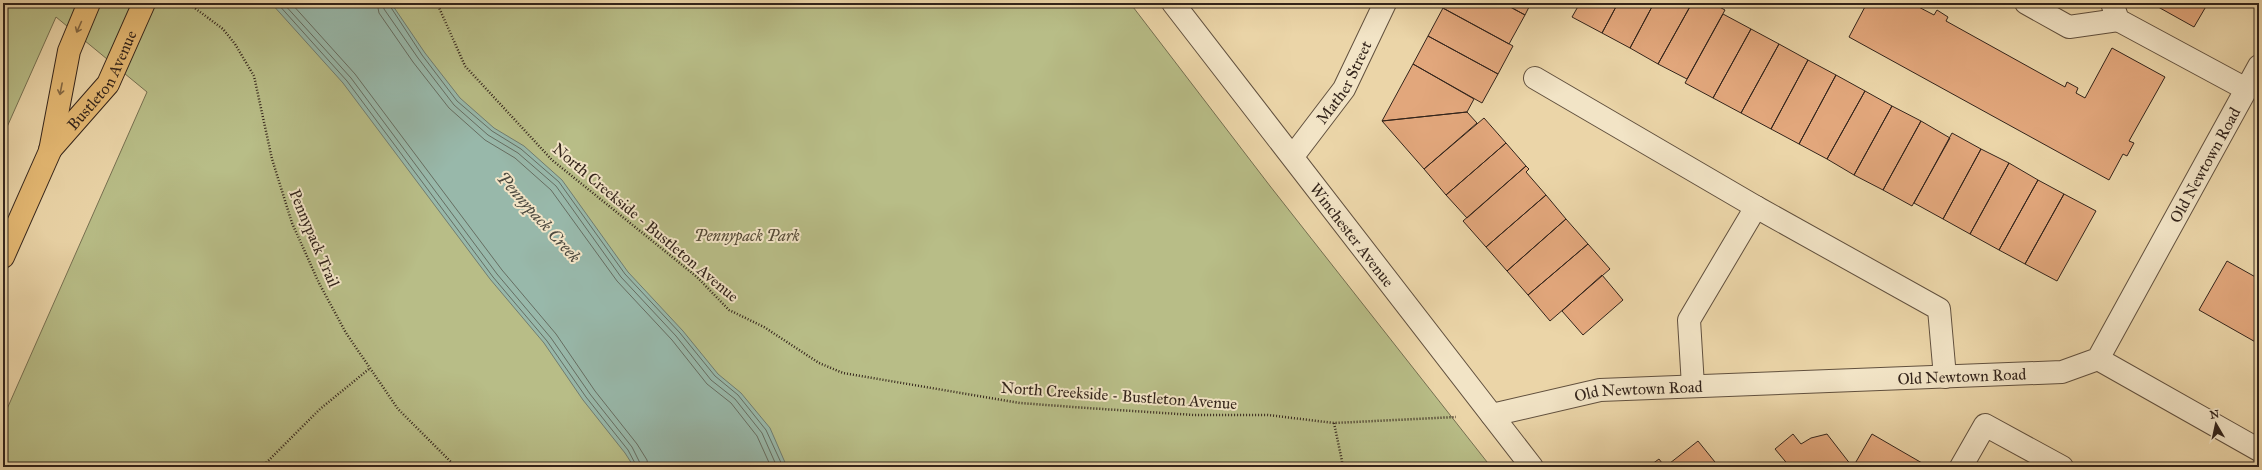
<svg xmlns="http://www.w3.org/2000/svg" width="2262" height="470" font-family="'IM FELL Great Primer',serif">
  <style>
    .green { fill: #b8bd87; stroke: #767051 }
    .water { fill: #98b8aa; stroke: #707d71 }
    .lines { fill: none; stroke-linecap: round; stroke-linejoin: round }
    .shore { stroke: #666e62; stroke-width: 1 }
    .building { fill: #e2a77c; stroke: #33241b }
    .minor-casing { stroke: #61503e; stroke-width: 24 }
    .major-casing { stroke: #33241b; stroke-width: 24 }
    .path { stroke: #33241b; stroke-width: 2.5; stroke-dasharray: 1 2; stroke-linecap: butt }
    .minor { stroke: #f2e4c6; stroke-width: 22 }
    .major { stroke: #e6ba74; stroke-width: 22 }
    .oneway { stroke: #846843 }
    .labels { text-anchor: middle; stroke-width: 4; stroke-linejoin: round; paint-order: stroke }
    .street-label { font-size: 16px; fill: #33241b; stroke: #f2e4c6 }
    .park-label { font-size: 16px; font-style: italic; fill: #544a36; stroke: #f2e4c6 }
    .water-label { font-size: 17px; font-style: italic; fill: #4c493f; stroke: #f2e4c6 }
  </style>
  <rect width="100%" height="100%" fill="#ebd5a8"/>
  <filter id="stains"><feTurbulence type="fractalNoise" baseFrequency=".005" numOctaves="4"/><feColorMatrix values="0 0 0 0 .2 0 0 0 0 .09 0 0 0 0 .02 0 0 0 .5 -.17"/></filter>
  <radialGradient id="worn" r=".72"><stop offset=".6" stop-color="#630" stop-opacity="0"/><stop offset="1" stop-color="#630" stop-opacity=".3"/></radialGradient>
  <path class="green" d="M3,3H1130L1270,186L1491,467H3V418L147,92L56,17L3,136Z"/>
  <path class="water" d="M271,3H391L425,53L460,98L494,128L524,146L562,180L628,272L683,331L718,374L741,393L770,428L787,467H634L625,453L583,400L544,343L490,279L343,83Z"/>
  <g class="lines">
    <path class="shore" d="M277,3L347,81L493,277L547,341L586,397L628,450L637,467
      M283,3L351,78L497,274L551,338L590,394L632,447L642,467
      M291,3L355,74L502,270L556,334L595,391L637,444L647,460L648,467
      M377,3L379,13L413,62L449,108L485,140L515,158L551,190L617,281L672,340L707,384L731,403L757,436L771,467
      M383,3L384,9L418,58L454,105L488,135L518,153L556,186L621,277L676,336L711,380L735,399L762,433L777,467
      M388,3L422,55L457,101L492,131L521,149L559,182L625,274L680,333L715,376L738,395L766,430L783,467"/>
  </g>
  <path class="building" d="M1441,3H1503L1525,15L1509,44L1439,6Z
    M1503,3H1531L1525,15Z
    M1580,3H1618L1602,33L1572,17Z
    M1618,3H1654L1630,48L1602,33Z
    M1654,3H1692L1658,64L1630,48Z
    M1692,3H1712L1725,10L1687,79L1658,64Z
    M1867,3H1911L1934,15L1937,10L1948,17L1946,21L2065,87L2067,82L2078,88L2076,93L2085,98L2112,48L2165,77L2129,141L2134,143L2127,156L2123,154L2109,180L1849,37Z
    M2151,3H2208L2194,27Z
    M1443,8L1513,46L1498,74L1428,36Z
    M1723,14L1751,29L1713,98L1685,83Z
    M1751,29L1779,44L1741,113L1713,98Z
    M1428,36L1498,74L1482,103L1413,64Z
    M1779,44L1808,60L1771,129L1741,113Z
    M1808,60L1836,75L1799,144L1771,129Z
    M1413,64L1474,99L1467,112L1382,121Z
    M1836,75L1865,91L1827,159L1799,144Z
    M1865,91L1892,106L1854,175L1827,159Z
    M1892,106L1921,121L1883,190L1854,175Z
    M1467,112L1477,123L1424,169L1382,121Z
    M1484,118L1506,143L1446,195L1424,169Z
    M1921,121L1950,138L1912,206L1883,190Z
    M1952,133L1981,149L1943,219L1914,203Z
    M1506,143L1526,166L1467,218L1446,195Z
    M1981,149L2009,163L1970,234L1943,219Z
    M2009,163L2038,180L1999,250L1970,234Z
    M1526,166L1529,169L1526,172L1546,195L1486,247L1463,221Z
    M2038,180L2064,194L2025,264L1999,250Z
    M2064,194L2096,211L2057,281L2025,264Z
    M1546,195L1566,219L1507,271L1486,247Z
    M1566,219L1588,244L1528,295L1507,271Z
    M1588,244L1610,269L1550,321L1528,295Z
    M2227,261L2259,279V344L2199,310Z
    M1602,275L1623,300L1583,335L1562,311Z
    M1793,434L1801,444L1811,438L1827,434L1851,465L1850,467H1790L1775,449Z
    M1872,434L1903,452L1929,467H1853Z
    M1698,441L1719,467H1648L1659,459L1665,467Z"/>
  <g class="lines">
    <g class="minor-casing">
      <g id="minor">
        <path id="s1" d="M1173,3L1532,467"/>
        <path d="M2026,3L2069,27L2118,20"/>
        <path d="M2112,3L2118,20L2246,89"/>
        <path d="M1535,78L1756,207L1689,320L1693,386"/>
        <path id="s2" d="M1293,156L1344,89L1385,3"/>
        <path d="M1756,207L1939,309L1945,377"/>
        <path d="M2098,359L2259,450"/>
        <path id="s3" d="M1492,415L1600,390L2062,372L2098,359L2259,66"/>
        <path d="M1961,467L1985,425L2062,467"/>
      </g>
    </g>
    <g class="major-casing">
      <g id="major">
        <path id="s4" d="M50,150L108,84L144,3"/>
        <path d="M3,257L50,151L69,51L89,3"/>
      </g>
    </g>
    <path class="path" d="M188,3L223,29L235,44L254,76L272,159L292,223L319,283L346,333L398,409L456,467
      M437,3L465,66L552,160L697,277L729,310L764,327L819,363L843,373L1020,403L1087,408L1194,415H1268L1334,423L1456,417
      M1334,423L1342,461V467
      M262,467L320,409L369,369"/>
    <use href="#minor" class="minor"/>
    <use href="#major" class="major"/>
  </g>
  <defs><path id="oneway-shaft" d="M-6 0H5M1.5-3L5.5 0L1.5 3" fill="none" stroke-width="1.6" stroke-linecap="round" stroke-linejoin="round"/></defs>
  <g class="oneway">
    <use href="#oneway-shaft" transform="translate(79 27) rotate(114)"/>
    <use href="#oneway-shaft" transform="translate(61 89) rotate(101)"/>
  </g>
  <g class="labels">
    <g class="street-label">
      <text dy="6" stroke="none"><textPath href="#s4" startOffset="88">Bustleton Avenue</textPath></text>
      <text dy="6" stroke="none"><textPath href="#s2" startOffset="90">Mather Street</textPath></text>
      <text dy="6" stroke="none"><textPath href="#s3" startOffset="833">Old Newtown Road</textPath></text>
      <text transform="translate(646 222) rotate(40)" y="6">North Creekside - Bustleton Avenue</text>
      <text dy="6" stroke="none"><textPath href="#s1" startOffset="293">Winchester Avenue</textPath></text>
      <text transform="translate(315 238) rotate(67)" y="6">Pennypack Trail</text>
      <text dy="6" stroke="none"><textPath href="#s3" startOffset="473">Old Newtown Road</textPath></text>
      <text dy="6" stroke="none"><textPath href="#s3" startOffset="149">Old Newtown Road</textPath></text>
      <text transform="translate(1119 395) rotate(4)" y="6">North Creekside - Bustleton Avenue</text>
    </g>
    <g class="park-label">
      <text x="747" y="241">Pennypack Park</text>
    </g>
    <g class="water-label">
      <text transform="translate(539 217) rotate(48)" y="6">Pennypack Creek</text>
    </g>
  </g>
  <rect width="2262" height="470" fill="none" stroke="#ebd5a8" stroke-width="16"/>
  <rect x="4" y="4" width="2254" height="462" fill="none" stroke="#33241b" stroke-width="2"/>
  <rect x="8" y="8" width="2246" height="454" fill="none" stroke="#33241b"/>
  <g transform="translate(2216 424) rotate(351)" stroke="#f2e4c6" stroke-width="3" paint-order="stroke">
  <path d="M0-3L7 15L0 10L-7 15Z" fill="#33241b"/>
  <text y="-6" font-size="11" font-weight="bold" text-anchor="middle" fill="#33241b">N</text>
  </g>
  <rect width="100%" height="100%" filter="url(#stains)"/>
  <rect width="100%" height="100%" fill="url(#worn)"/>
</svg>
